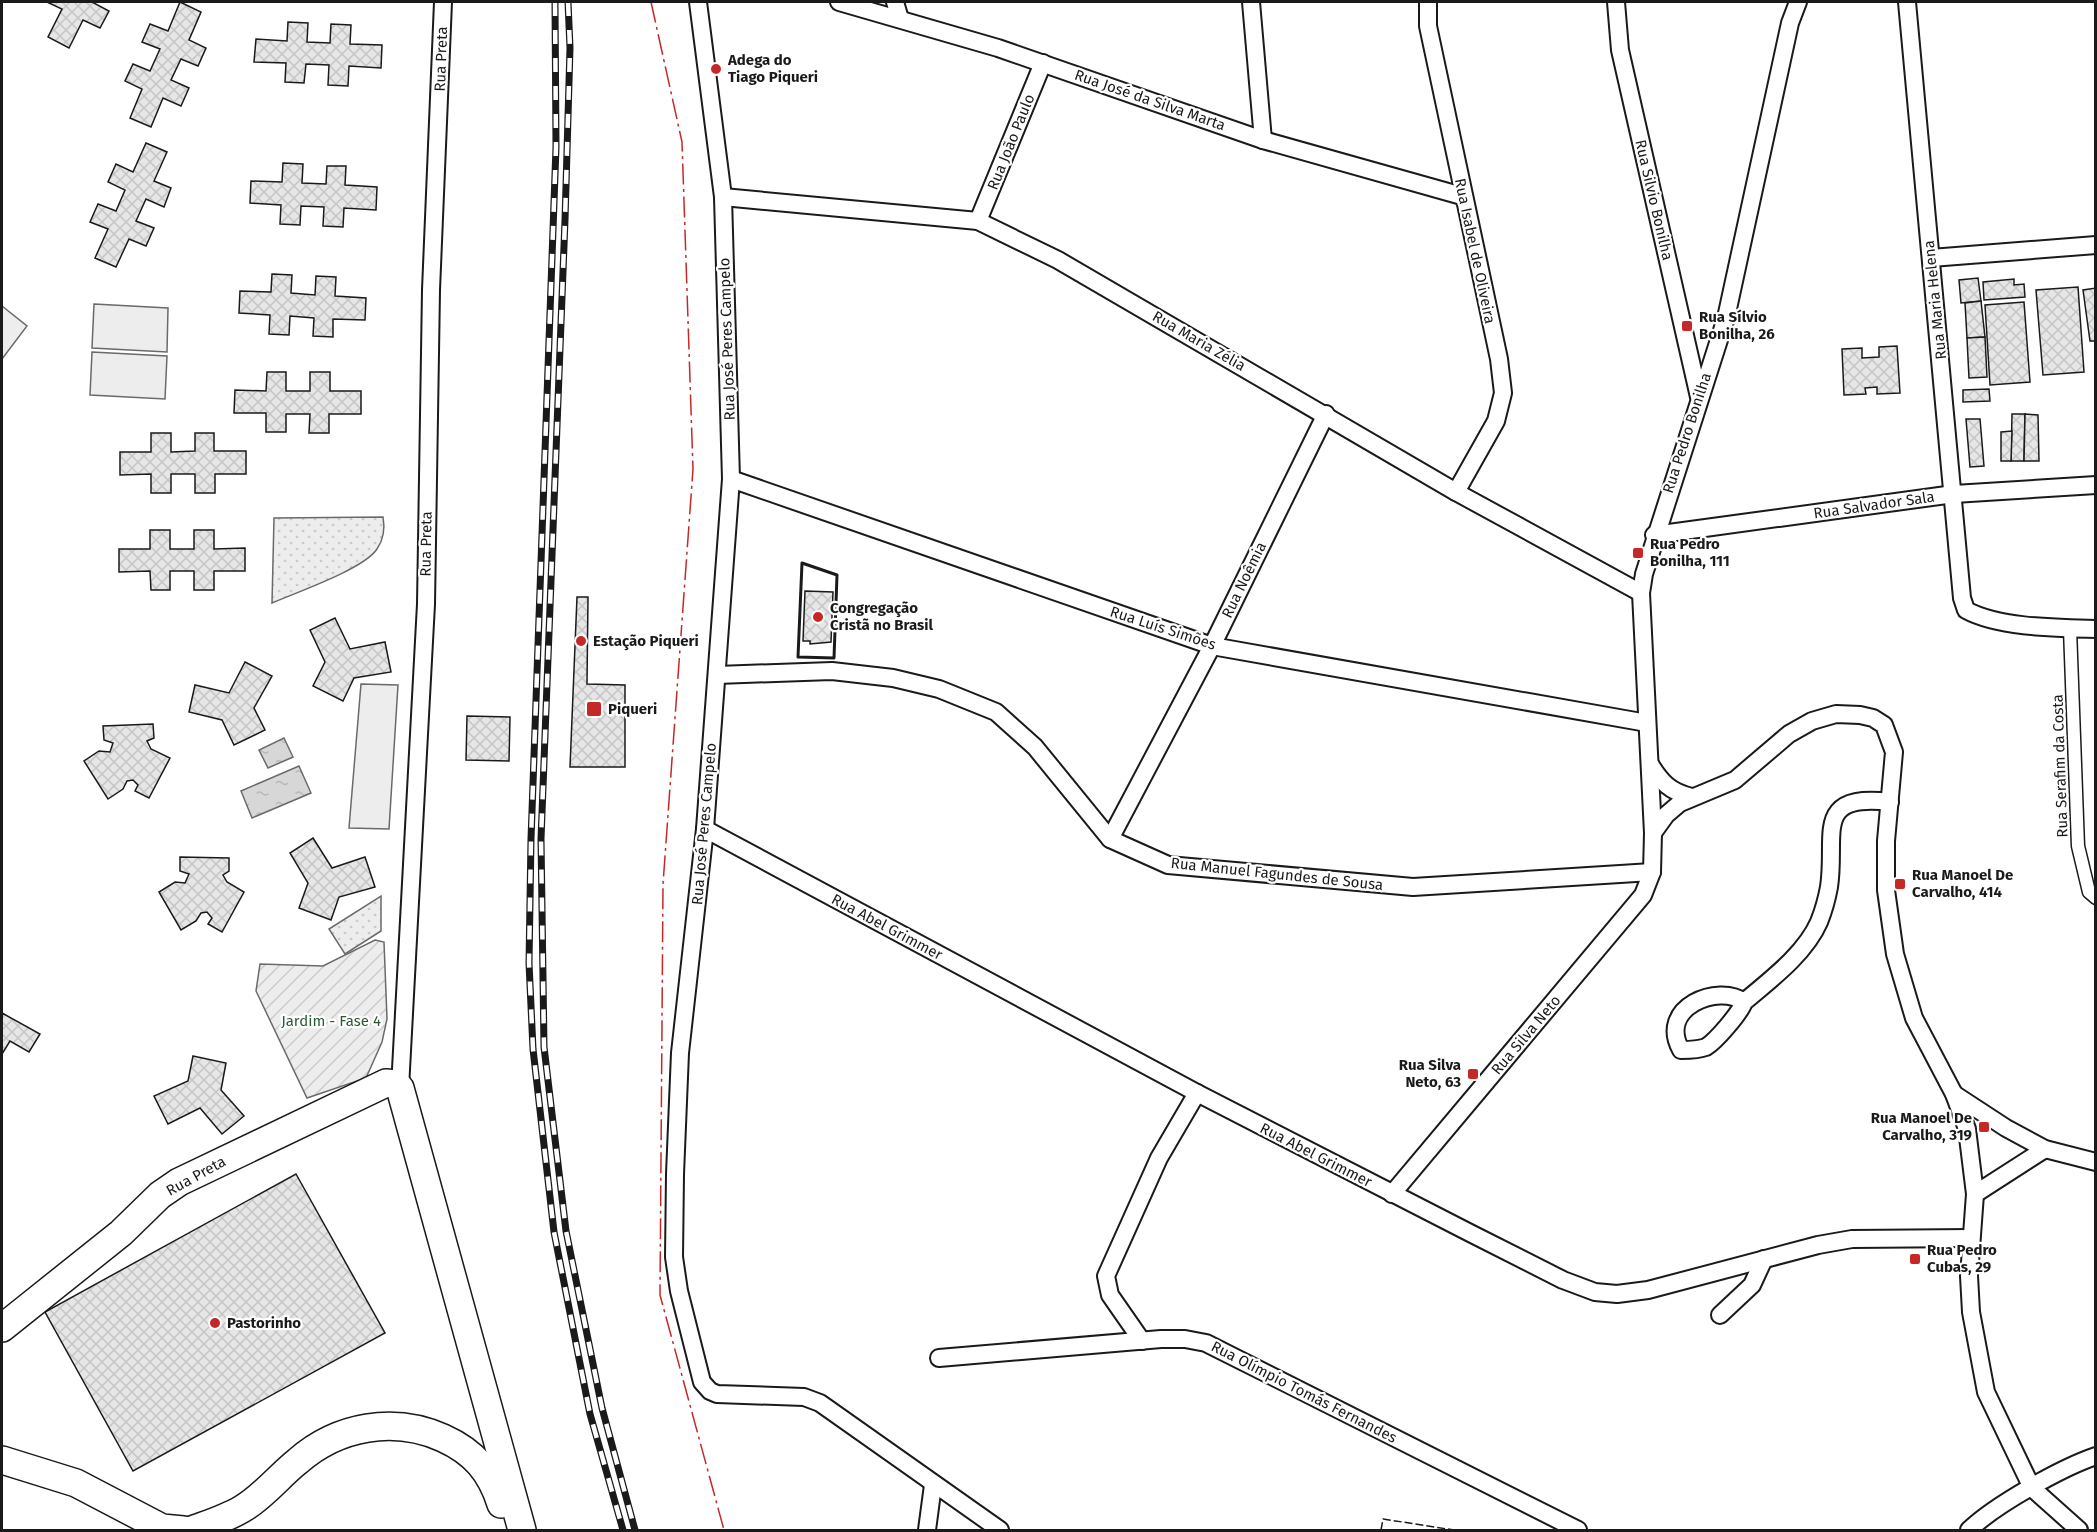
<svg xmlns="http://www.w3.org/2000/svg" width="2097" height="1532" font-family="'Fira Sans',sans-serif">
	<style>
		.built { fill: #ededed; stroke: #6a6a6a; stroke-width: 1.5 }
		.park { fill: url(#park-dots); stroke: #6a6a6a; stroke-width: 1.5 }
		.garden { fill: url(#garden-furrows); stroke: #6a6a6a; stroke-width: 1.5 }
		.water { fill: url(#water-ripples); stroke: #6a6a6a; stroke-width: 1.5 }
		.building { fill: url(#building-cross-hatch); stroke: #1a1a1a; stroke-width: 1.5 }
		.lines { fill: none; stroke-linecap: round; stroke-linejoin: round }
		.pedestrian-casing { stroke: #1a1a1a; stroke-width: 15 }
		.minor-casing { stroke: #1a1a1a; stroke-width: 20 }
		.primary-casing { stroke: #1a1a1a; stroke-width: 30 }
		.pedestrian { stroke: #fff; stroke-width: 12 }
		.minor { stroke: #fff; stroke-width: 16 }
		.primary { stroke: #fff; stroke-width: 27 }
		.rail-casing { stroke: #1a1a1a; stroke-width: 7 }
		.rail { stroke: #fff; stroke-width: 4.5; stroke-dasharray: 14; stroke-linecap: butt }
		.fence { stroke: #1a1a1a; stroke-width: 1.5; stroke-dasharray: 8 3; stroke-linecap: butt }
		.wall { stroke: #1a1a1a; stroke-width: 3 }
		.power { stroke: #c62828; stroke-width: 1.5; stroke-dasharray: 21 4.5 3 4.5; stroke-linecap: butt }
		.poi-dot { fill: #c62828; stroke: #fff; stroke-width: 2 }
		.labels { text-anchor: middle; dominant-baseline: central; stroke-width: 4.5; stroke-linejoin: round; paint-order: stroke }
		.street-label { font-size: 15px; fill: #1a1a1a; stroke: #fff }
		.poi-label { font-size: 15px; font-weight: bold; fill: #1a1a1a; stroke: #fff; text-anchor: start }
		.park-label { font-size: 15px; fill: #2b5a34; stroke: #fff }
	</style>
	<defs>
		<pattern id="park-dots" width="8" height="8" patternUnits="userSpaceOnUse" patternTransform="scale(1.5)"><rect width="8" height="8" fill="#ededed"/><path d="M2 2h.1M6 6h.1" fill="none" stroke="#cbcbcb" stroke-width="1.8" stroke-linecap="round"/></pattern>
		<pattern id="garden-furrows" width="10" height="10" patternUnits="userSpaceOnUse" patternTransform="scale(1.5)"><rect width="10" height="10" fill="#ededed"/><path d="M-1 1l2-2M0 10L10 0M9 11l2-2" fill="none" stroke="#cbcbcb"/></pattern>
		<pattern id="water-ripples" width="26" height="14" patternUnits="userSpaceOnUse" patternTransform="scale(1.5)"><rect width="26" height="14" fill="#d7d7d7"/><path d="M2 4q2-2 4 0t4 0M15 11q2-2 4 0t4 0" fill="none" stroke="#b8b8b8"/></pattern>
		<pattern id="building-cross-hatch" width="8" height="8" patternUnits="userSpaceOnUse" patternTransform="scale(1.5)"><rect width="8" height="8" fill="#e6e6e6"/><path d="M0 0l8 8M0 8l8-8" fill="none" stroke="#c5c5c5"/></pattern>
	</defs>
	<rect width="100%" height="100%" fill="#fff"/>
	<g class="built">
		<polygon points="94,304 168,308 167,352 92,348"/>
		<polygon points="2,306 27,326 2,359"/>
		<polygon points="92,352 167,356 165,399 90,395"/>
		<polygon points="361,684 398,685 389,829 349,828"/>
	</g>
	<g class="park">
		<path d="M383,517C385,528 384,539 377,549C364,569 297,592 272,603L274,518Z"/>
		<polygon points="381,896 381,931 345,954 329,929"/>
	</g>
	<polygon class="garden" points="375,940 384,942 387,1019 382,1042 366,1078 307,1098 256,991 260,964 323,966"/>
	<g class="water">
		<polygon points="284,738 293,757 268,768 259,750"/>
		<polygon points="299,766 311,793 252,818 241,791"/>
	</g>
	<g class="building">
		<polygon points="47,2 92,2 109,11 100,28 83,20 69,48 48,37 62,9"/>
		<polygon points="180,2 201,12 189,40 206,48 198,66 181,59 171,80 189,88 181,106 163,98 151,127 130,118 142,89 125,81 133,64 150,71 160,49 142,42 150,24 168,31"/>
		<polygon points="288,22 308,23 307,42 330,43 331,24 351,25 350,44 382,45 381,68 349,66 348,86 328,85 329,65 306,64 304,83 285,82 286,63 254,62 256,39 287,41"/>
		<polygon points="146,143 167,152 154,181 171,188 164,207 146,199 136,221 154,228 146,246 129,239 116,267 95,258 108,229 90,222 98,204 116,211 125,190 108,182 116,164 133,172"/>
		<polygon points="283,163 303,164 302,183 326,184 327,166 346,166 345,185 377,187 376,210 344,208 343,227 323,226 324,207 301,206 300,225 280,224 281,205 250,203 251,181 282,182"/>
		<polygon points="272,274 292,275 291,293 315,295 316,276 336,277 335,296 366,298 365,320 333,319 333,337 313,336 314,318 290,316 289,335 269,334 270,315 239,313 240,291 271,292"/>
		<polygon points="1978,278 1981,301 1961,303 1959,280"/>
		<polygon points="2014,279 2014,285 2024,284 2025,297 1984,300 1983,282"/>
		<polygon points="2078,287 2084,372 2043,375 2036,290"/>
		<polygon points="2096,288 2096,341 2090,341 2083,290"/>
		<polygon points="1981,301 1985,337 1967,338 1965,303"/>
		<polygon points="2024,302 2030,382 1990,385 1985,305"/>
		<polygon points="1985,337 1987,377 1969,378 1967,338"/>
		<polygon points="1897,346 1900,393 1877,394 1877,387 1865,388 1866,394 1844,395 1842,349 1862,348 1862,358 1879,357 1879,347"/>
		<polygon points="267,372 286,372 286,391 310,391 310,372 330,372 330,391 361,391 361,414 329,414 329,433 309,433 310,414 286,414 286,432 266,432 266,413 234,413 235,390 266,391"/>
		<polygon points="1989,389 1990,401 1963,402 1963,390"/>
		<polygon points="2012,414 2025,414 2024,461 2011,461"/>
		<polygon points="2025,414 2038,415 2039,461 2024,461"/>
		<polygon points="1966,419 1980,419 1984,466 1970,467"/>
		<polygon points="2012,431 2011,461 2001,461 2001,432"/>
		<polygon points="151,433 171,433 171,452 195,451 195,433 214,433 214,451 246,451 246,474 215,474 215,493 195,493 195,474 171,474 171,493 151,493 151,474 120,475 120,452 151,452"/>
		<polygon points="150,530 170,530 170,549 194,549 194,530 214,530 214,549 245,548 245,571 214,571 214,590 194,590 194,571 170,571 170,590 151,590 150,571 119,572 119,549 150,549"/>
		<polygon points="805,591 833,592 831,642 810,644 810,641 803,641"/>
		<polygon points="577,597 588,597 587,684 625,685 625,767 570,767"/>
		<polygon points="335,618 350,649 385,642 391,672 354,678 343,701 313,686 325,662 310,630"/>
		<polygon points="245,662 272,676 254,708 265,730 234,745 222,720 189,712 195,685 229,693"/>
		<polygon points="467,716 510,717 509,761 466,760"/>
		<polygon points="153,724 154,738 147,741 151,749 170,758 149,798 135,791 138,785 133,780 127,781 123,789 108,799 84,761 99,751 110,752 113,743 104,740 103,726"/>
		<polygon points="313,838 332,868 365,857 375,887 339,897 331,920 299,908 308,883 290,853"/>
		<polygon points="180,857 229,858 229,871 223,875 227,882 244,892 222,932 208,924 212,918 207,912 201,913 196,921 181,930 159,892 175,882 185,883 189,874 180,871"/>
		<polygon points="2,1013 40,1034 29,1052 10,1041 2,1054"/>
		<polygon points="193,1056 226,1063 221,1090 244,1116 222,1134 200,1108 168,1124 154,1096 188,1081"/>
		<polygon points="296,1174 385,1333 133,1471 45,1312"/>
	</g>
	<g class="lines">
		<defs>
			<polyline id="pedestrian" points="2070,629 2078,846 2089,892 2096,898"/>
			<g id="minor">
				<polyline points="698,2 723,197 731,479 705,829 680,1053 675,1174 674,1257 679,1291 702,1382 710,1391 717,1394 804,1397 820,1403 1000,1530"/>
				<polyline points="839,2 998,48 1263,140 1462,196"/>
				<polyline points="895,2 900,19"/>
				<polyline points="1251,2 1263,140"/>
				<polyline points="1428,2 1428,26 1499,359 1503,393 1496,421 1456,492"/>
				<polyline points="1616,2 1620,50 1699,397"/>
				<path d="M1907,2L1962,598L1966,610C1999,628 2058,628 2096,629"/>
				<polyline points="723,197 978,221 1058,260 1456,492 1641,593"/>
				<polyline points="978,221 1043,63"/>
				<polyline points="1931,258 2096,245"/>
				<polyline points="731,479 1212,646 1647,723"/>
				<polyline points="1654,535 1954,494 2096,485"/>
				<polyline points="717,675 832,671 893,678 939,689 996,712 1035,747 1110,839 1168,865 1413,887 1652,872"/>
				<path d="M1650,764C1661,782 1670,792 1692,797"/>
				<polyline points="705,829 1197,1093 1472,1234 1563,1280 1595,1292 1617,1294 1648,1290 1818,1245 1852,1239 1971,1238"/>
				<polyline points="1653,833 1666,815 1680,803 1735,780 1789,734 1812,721 1836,714 1860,715 1873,718 1884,725 1894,752 1886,841 1886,890 1895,954 1914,1018 1954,1094 1967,1129 1975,1194 1969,1276 1971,1312 1986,1392 2032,1488 2079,1530"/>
				<polyline points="1110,839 1212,646 1326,414"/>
				<path d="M1744,1002C1719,983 1657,1007 1681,1050C1689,1050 1698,1050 1706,1047C1716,1041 1740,1013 1744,1002C1770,980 1805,954 1819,922C1823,912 1827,898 1829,887C1837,835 1812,793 1890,802"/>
				<polyline points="400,1088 426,604 431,290 443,2"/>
				<polyline points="1954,1094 2006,1128 2045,1149 2096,1162"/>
				<polyline points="1392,1194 1643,895 1652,872 1653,833 1641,593 1644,574 1726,318 1790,23 1798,2"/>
				<polyline points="1975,1194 2045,1149"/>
				<polyline points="1720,1315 1752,1285 1764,1259"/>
				<polyline points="1142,1341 1110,1295 1106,1276 1159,1158 1197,1093"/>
				<polyline points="939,1358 1161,1339 1185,1339 1206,1343 1578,1530"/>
				<polyline points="927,1530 933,1485"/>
				<path d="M1969,1530C1995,1505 2061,1468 2096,1456"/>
			</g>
			<g id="primary">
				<polyline points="2,1328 121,1233 160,1195 179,1182 386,1083 396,1084 400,1088 522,1530"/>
				<polyline points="2,1460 76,1483 162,1528 183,1530"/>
				<path d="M192,1530C208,1524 227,1518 242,1509C263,1497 279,1476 298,1461C338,1426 394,1416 443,1438C474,1452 491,1472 501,1504"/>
			</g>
		</defs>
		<use href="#pedestrian" class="pedestrian-casing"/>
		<use href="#minor" class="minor-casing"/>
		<use href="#primary" class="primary-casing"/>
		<use href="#pedestrian" class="pedestrian"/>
		<use href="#minor" class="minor"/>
		<use href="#primary" class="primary"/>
		<defs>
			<g id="rail">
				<polyline points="555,2 556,147 531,839 529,963 533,1049 554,1232 590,1414 623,1530"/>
				<polyline points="568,2 570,48 565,220 541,839 544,1047 566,1231 602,1408 635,1530"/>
			</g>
		</defs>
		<use href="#rail" class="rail-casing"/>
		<use href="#rail" class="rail"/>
		<polyline class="fence" points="1381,1530 1383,1519 1454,1530"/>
		<polygon class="wall" points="802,563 837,575 834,658 798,657"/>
		<polyline class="power" points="651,2 682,142 693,469 663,884 660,1295 724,1530"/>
	</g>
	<g class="poi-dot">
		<circle cx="716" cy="69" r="6"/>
		<rect x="1681" y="320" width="12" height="12" rx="3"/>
		<rect x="1632" y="547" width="12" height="12" rx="3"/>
		<circle cx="818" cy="617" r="6"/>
		<circle cx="581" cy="641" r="6"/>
		<rect x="586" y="701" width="16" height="16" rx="3"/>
		<rect x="1894" y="878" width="12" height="12" rx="3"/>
		<rect x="1467" y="1068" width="12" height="12" rx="3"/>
		<rect x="1978" y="1121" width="12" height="12" rx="3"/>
		<rect x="1909" y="1253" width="12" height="12" rx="3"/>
		<circle cx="215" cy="1323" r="6"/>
	</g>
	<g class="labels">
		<g class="street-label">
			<text transform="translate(441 59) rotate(-88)">Rua Preta</text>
			<text transform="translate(1150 100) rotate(19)">Rua José da Silva Marta</text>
			<text transform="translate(1011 142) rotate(-68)">Rua João Paulo</text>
			<text transform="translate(1654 200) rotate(77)">Rua Silvio Bonilha</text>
			<text transform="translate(1475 251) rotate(78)">Rua Isabel de Oliveira</text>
			<text transform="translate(1935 300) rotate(-96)">Rua Maria Helena</text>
			<text transform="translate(727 339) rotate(-92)">Rua José Peres Campelo</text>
			<text transform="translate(1199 341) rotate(30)">Rua Maria Zélia</text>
			<text transform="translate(1687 433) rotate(-72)">Rua Pedro Bonilha</text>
			<text transform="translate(1874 505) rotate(-8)">Rua Salvador Sala</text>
			<text transform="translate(426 544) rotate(-89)">Rua Preta</text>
			<text transform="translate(1244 580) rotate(-64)">Rua Noêmia</text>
			<text transform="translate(1163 628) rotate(18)">Rua Luís Simões</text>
			<text transform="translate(2060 766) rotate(-92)">Rua Serafim da Costa</text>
			<text transform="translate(704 824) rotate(-85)">Rua José Peres Campelo</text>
			<text transform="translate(1277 874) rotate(6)">Rua Manuel Fagundes de Sousa</text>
			<text transform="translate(887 927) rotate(28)">Rua Abel Grimmer</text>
			<text transform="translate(1526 1035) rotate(-50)">Rua Silva Neto</text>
			<text transform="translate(1316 1155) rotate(27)">Rua Abel Grimmer</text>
			<text transform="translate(196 1176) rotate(-29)">Rua Preta</text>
			<text transform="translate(1304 1392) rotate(27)">Rua Olímpio Tomás Fernandes</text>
		</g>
		<g class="poi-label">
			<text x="728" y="60">Adega do<tspan x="728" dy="17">Tiago Piqueri</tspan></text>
			<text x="1699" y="317">Rua Sílvio<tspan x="1699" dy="17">Bonilha, 26</tspan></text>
			<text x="1650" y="544">Rua Pedro<tspan x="1650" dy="17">Bonilha, 111</tspan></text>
			<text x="830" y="608">Congregação<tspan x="830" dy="17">Cristã no Brasil</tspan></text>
			<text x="593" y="641">Estação Piqueri</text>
			<text x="608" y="709">Piqueri</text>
			<text x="1912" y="875">Rua Manoel De<tspan x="1912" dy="17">Carvalho, 414</tspan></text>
			<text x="1461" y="1065" text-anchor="end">Rua Silva<tspan x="1461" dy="17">Neto, 63</tspan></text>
			<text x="1972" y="1118" text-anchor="end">Rua Manoel De<tspan x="1972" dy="17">Carvalho, 319</tspan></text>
			<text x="1927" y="1250">Rua Pedro<tspan x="1927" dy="17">Cubas, 29</tspan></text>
			<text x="227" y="1323">Pastorinho</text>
		</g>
		<g class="park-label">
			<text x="331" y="1021">Jardim - Fase 4</text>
		</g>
	</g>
	<rect width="2097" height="1532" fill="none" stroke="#1a1a1a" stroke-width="6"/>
</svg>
